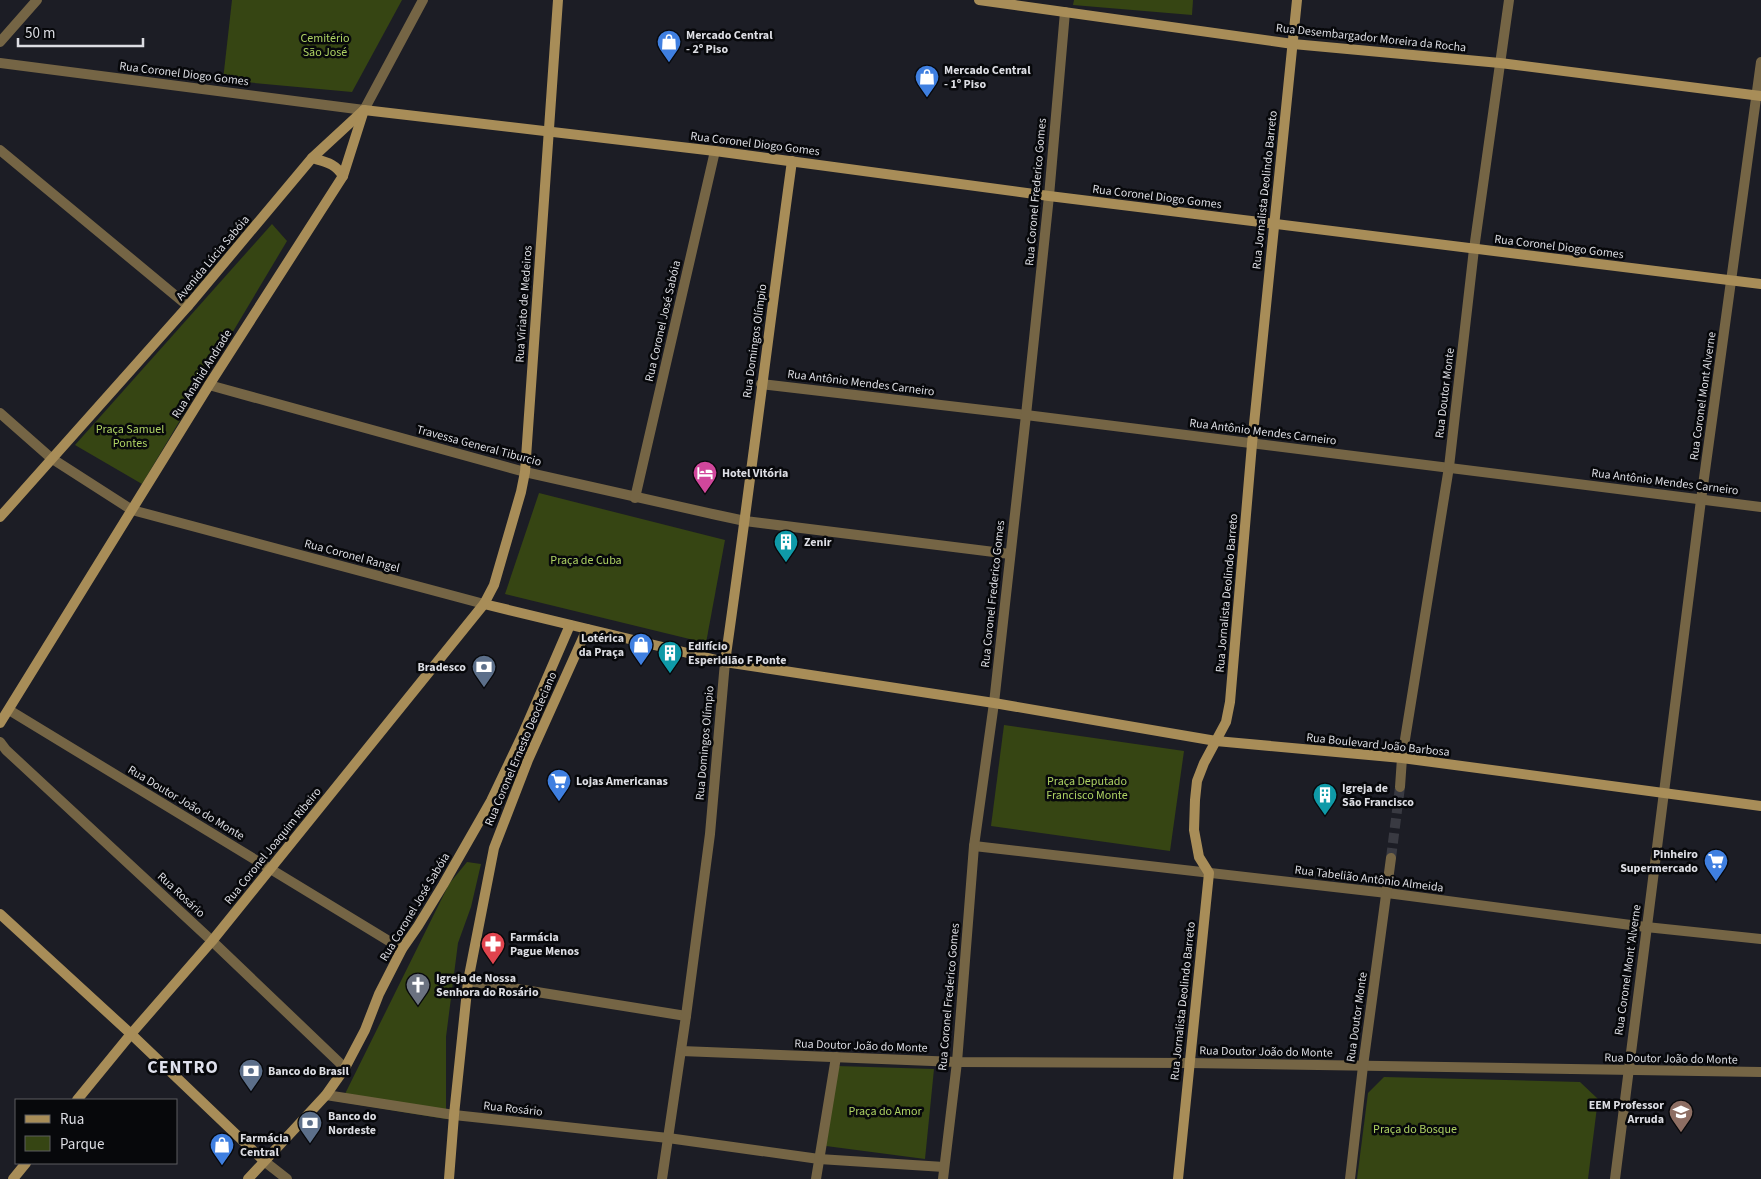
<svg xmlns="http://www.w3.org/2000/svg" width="1761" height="1179" font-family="'Source Sans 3',sans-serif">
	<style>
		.green { fill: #364513 }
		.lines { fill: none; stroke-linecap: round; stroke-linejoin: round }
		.street-tunnel { stroke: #393a42; stroke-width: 10; stroke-dasharray: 10 5; stroke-linecap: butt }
		.street { stroke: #756545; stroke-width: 10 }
		.secondary { stroke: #a88d58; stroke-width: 10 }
		.labels { text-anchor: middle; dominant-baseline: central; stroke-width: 5; stroke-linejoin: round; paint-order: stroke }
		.poi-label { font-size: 12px; font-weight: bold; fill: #dcdde3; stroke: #07080b; text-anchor: start }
		.park-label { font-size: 12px; fill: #aed263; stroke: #07080b }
		.street-label { font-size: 12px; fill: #dcdde3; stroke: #07080b }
		.district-label { font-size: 18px; font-weight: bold; letter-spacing: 1px; fill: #dfe1ed; stroke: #07080b }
	</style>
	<rect width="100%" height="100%" fill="#1c1d25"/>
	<g class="green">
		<polygon points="232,0 402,0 352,92 223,80"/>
		<polygon points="1074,0 1193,0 1192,15 1073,5"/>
		<polygon points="272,224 287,241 142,484 75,445"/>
		<polygon points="539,493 725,540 706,643 505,594"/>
		<polygon points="1004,725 1184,751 1170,851 991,826"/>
		<polygon points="467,862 481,864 471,907 458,943 446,1037 446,1119 341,1102 449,884"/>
		<polygon points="837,1066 934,1069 925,1159 826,1146"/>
		<polygon points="1384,1077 1580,1082 1598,1099 1588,1179 1357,1179 1368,1093"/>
	</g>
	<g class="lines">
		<polyline class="street-tunnel" points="1391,858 1400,787"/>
		<g class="street">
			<polyline points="0,42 37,0"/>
			<polyline points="0,63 364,110 423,0"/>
			<polyline points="0,150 188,306"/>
			<polyline points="761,384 1026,415 1761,507"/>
			<polyline points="209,385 525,472 717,515 745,521 1010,554"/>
			<polyline points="0,413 51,458 132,510 484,604"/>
			<polyline points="635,498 715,151"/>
			<polyline points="9,710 402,949"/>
			<polyline points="0,742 6,750 212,941 345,1068"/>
			<polyline points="1400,787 1402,758 1449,467 1474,249 1509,0"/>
			<polyline points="974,846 1387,893 1646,927 1761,939"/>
			<polyline points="468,981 686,1016"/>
			<polyline points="681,1051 957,1062 1189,1063 1761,1072"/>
			<polyline points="326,1095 454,1115 668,1138 819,1159 944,1167"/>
			<polyline points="264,1161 287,1179"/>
			<polyline points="662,1179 686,1016 710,834 725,662"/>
			<polyline points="816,1179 836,1057"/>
			<polyline points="943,1179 957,1062 974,846 994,703 1026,415 1049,196 1065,12"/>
			<polyline points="1350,1179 1363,1066 1391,858"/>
			<polyline points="1615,1179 1701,500 1761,62"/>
		</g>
		<g class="secondary">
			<polyline points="979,0 1293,44 1500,63 1761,96"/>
			<polyline points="364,110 715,151 1049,196 1761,284"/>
			<path d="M312,158C326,162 335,163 343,176"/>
			<polyline points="0,517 188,306 312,158 364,110"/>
			<polyline points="484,604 725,662 994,703 1216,741 1402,758 1761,806"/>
			<path d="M725,662C749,495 769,328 792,161"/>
			<polyline points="0,723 209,385 343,176 364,110"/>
			<polyline points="0,914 131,1034 264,1161"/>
			<polyline points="77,1100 131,1034 212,941 484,604 494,585 521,492 525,472 558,0"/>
			<polyline points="13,1179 26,1163"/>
			<polyline points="248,1179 326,1095 345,1068 365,1030 379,994 402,949 418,926 443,885 491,801 522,736 570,625"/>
			<polyline points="449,1179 454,1115 468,981 494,848 528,760 587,629"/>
			<polyline points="1178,1179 1209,873 1199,857 1194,830 1195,800 1197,781 1204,763 1226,722 1230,702 1252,444 1297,0"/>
		</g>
	</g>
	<defs>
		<symbol id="shop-pin" viewBox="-11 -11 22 30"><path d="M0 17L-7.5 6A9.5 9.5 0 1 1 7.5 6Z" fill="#3f7fe0" stroke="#07080b"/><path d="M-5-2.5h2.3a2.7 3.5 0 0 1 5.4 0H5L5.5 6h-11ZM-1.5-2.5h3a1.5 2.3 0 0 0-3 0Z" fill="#fff"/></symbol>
		<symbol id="hotel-pin" viewBox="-11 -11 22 30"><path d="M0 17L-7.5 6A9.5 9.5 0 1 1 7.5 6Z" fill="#d1479c" stroke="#07080b"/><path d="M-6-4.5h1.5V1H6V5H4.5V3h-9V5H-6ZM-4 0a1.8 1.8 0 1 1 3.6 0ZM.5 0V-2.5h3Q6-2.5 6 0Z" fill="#fff"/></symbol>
		<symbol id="building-pin" viewBox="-11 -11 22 30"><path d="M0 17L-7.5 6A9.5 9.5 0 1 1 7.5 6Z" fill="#0f9aa8" stroke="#07080b"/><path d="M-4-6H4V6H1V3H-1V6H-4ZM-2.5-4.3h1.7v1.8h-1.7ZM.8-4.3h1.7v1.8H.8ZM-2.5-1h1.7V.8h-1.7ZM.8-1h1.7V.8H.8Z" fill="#fff"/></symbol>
		<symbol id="bank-pin" viewBox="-11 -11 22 30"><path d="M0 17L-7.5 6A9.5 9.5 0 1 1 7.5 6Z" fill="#5c6f8a" stroke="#07080b"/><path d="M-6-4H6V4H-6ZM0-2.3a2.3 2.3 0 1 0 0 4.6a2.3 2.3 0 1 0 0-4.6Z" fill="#fff"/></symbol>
		<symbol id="supermarket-pin" viewBox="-11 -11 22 30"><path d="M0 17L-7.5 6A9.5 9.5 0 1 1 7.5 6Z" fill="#3f7fe0" stroke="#07080b"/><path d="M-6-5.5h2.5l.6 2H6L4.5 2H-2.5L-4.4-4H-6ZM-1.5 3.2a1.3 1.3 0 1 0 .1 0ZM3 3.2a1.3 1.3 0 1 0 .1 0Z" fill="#fff"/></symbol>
		<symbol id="pharmacy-pin" viewBox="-11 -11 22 30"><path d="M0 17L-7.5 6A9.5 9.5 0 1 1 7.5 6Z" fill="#e0444e" stroke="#07080b"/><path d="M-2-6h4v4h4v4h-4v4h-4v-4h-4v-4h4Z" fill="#fff"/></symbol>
		<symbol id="church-pin" viewBox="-11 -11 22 30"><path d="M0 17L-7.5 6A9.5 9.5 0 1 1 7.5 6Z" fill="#6b7280" stroke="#07080b"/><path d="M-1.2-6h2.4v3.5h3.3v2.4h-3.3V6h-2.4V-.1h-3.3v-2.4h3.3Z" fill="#fff"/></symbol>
		<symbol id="school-pin" viewBox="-11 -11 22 30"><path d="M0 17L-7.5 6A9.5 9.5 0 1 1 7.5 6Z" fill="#8d6e63" stroke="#07080b"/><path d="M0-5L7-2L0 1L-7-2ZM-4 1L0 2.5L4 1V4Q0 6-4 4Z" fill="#fff"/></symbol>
	</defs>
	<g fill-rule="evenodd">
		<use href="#shop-pin" x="655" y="28" width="28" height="38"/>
		<use href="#shop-pin" x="913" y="63" width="28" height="38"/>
		<use href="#hotel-pin" x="691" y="459" width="28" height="38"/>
		<use href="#building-pin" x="772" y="528" width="28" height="38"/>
		<use href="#shop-pin" x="627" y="631" width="28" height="38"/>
		<use href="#building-pin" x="656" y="639" width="28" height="38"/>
		<use href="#bank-pin" x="470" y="653" width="28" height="38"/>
		<use href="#supermarket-pin" x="545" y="767" width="28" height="38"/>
		<use href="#building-pin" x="1311" y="781" width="28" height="38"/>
		<use href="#supermarket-pin" x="1702" y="847" width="28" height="38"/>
		<use href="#pharmacy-pin" x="479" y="930" width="28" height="38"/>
		<use href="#church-pin" x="404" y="971" width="28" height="38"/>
		<use href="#bank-pin" x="237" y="1057" width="28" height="38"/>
		<use href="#school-pin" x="1667" y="1098" width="28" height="38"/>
		<use href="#bank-pin" x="296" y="1109" width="28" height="38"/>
		<use href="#shop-pin" x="208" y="1131" width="28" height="38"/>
	</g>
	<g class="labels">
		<g class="poi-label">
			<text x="686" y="35">Mercado Central<tspan x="686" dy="14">- 2º Piso</tspan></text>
			<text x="944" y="70">Mercado Central<tspan x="944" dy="14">- 1º Piso</tspan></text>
			<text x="722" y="473">Hotel Vitória</text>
			<text x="804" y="542">Zenir</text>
			<text x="624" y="638" text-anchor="end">Lotérica<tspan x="624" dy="14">da Praça</tspan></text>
			<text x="688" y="646">Edifício<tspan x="688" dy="14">Esperidião F Ponte</tspan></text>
			<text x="466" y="667" text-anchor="end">Bradesco</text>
			<text x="576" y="781">Lojas Americanas</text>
			<text x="1342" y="788">Igreja de<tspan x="1342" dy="14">São Francisco</tspan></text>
			<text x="1698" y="854" text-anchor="end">Pinheiro<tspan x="1698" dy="14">Supermercado</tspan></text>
			<text x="510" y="937">Farmácia<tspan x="510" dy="14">Pague Menos</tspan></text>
			<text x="436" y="978">Igreja de Nossa<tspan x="436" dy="14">Senhora do Rosário</tspan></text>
			<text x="268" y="1071">Banco do Brasil</text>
			<text x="1664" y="1105" text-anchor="end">EEM Professor<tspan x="1664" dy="14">Arruda</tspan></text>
			<text x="328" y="1116">Banco do<tspan x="328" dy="14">Nordeste</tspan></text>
			<text x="240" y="1138">Farmácia<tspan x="240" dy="14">Central</tspan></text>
		</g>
		<g class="park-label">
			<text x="325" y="38">Cemitério<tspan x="325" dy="14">São José</tspan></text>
			<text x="130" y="429">Praça Samuel<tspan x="130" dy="14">Pontes</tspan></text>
			<text x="586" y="560">Praça de Cuba</text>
			<text x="1087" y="781">Praça Deputado<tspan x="1087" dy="14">Francisco Monte</tspan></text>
			<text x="885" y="1111">Praça do Amor</text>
			<text x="1415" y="1129">Praça do Bosque</text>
		</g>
		<g class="street-label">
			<text transform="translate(1371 38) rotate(6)">Rua Desembargador Moreira da Rocha</text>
			<text transform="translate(184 74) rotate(7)">Rua Coronel Diogo Gomes</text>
			<text transform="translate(755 144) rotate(7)">Rua Coronel Diogo Gomes</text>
			<text transform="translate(1265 190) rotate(-84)">Rua Jornalista Deolindo Barreto</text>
			<text transform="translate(1036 192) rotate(-85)">Rua Coronel Frederico Gomes</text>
			<text transform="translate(1157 197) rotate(7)">Rua Coronel Diogo Gomes</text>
			<text transform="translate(1559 247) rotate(7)">Rua Coronel Diogo Gomes</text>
			<text transform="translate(213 258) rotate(-50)">Avenida Lúcia Sabóia</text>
			<text transform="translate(524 304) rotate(-86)">Rua Viriato de Medeiros</text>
			<text transform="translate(663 321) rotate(-77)">Rua Coronel José Sabóia</text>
			<text transform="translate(755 341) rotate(-82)">Rua Domingos Olímpio</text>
			<text transform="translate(202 374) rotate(-58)">Rua Anahid Andrade</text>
			<text transform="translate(861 383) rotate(7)">Rua Antônio Mendes Carneiro</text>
			<text transform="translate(1445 393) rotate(-83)">Rua Doutor Monte</text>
			<text transform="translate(1703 396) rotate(-82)">Rua Coronel Mont Alverne</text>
			<text transform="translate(1263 432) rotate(7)">Rua Antônio Mendes Carneiro</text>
			<text transform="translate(479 446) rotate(15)">Travessa General Tiburcio</text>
			<text transform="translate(1665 482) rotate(7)">Rua Antônio Mendes Carneiro</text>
			<text transform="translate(352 556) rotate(15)">Rua Coronel Rangel</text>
			<text transform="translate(1227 593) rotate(-85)">Rua Jornalista Deolindo Barreto</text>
			<text transform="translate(993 594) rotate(-84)">Rua Coronel Frederico Gomes</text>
			<text transform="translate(705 743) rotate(-85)">Rua Domingos Olímpio</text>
			<text transform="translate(1378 745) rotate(6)">Rua Boulevard João Barbosa</text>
			<text transform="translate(521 749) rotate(-67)">Rua Coronel Ernesto Deocleciano</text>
			<text transform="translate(186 803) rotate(31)">Rua Doutor João do Monte</text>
			<text transform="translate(273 846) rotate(-51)">Rua Coronel Joaquim Ribeiro</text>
			<text transform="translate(1369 879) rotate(7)">Rua Tabelião Antônio Almeida</text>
			<text transform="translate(181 895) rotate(43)">Rua Rosário</text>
			<text transform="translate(415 907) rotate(-59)">Rua Coronel José Sabóia</text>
			<text transform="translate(1628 970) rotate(-82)">Rua Coronel Mont 'Alverne</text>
			<text transform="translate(949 997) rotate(-85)">Rua Coronel Frederico Gomes</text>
			<text transform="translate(1183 1001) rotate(-84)">Rua Jornalista Deolindo Barreto</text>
			<text transform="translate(1357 1017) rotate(-82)">Rua Doutor Monte</text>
			<text transform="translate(861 1046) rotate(2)">Rua Doutor João do Monte</text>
			<text transform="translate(1266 1052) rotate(1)">Rua Doutor João do Monte</text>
			<text transform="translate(1671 1059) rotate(1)">Rua Doutor João do Monte</text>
			<text transform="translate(513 1109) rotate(6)">Rua Rosário</text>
		</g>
		<g class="district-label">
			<text x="183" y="1067">CENTRO</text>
		</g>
	</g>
	<rect x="15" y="1099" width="162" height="65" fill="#07080b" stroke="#5c5d61"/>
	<rect x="25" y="1115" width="25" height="8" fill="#a88d58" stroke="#5c5d61"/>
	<text x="60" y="1124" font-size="15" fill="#dcdde3">Rua</text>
	<rect x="25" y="1136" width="25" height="15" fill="#364513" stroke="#5c5d61"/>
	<text x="60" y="1149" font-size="15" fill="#dcdde3">Parque</text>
	<path d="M18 38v8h125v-8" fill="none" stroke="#dcdde3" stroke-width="2.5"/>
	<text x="25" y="38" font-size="15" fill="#dcdde3" stroke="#07080b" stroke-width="4" paint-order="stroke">50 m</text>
</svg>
